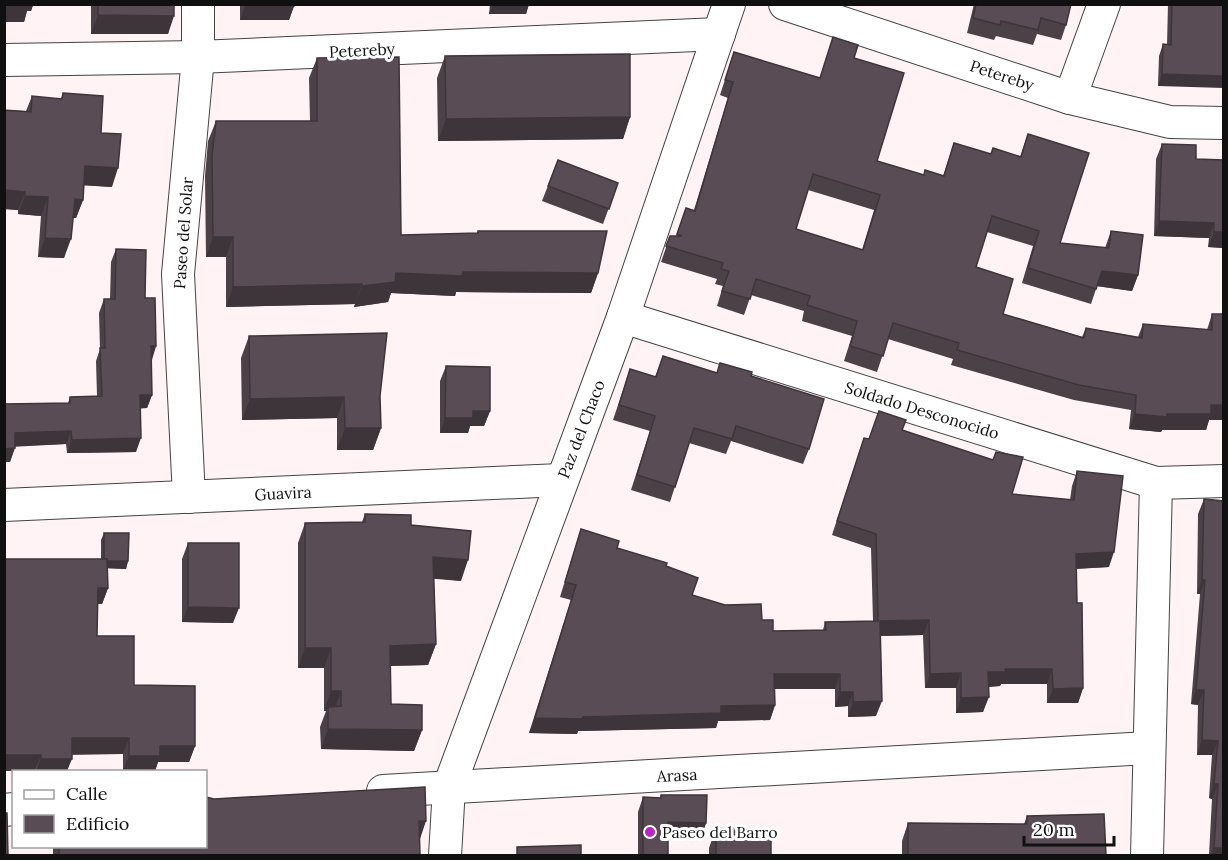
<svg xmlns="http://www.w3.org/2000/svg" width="1228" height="860" font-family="Lora,serif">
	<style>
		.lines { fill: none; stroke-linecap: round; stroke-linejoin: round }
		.minor-casing { stroke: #434343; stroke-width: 34 }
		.minor { stroke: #fff; stroke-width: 32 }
		.wall { fill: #4d4148; fill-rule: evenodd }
		.shaded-wall { fill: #3e353b }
		.building { fill: #594c54; stroke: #3e353b; stroke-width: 1.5; fill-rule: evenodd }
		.poi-dot { fill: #ba24c3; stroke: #fff; stroke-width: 2 }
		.labels { text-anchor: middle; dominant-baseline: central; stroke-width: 6; stroke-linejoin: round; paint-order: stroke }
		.street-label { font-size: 16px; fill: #101010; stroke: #fff }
		.poi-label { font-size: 16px; fill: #101010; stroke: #fff; text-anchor: start }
	</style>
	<rect width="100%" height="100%" fill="#fff3f5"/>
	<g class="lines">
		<defs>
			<g id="minor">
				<polyline points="785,4 1070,98 1170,122 1224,123"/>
				<polyline points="4,60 198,57 719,34"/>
				<polyline points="1070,98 1104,4"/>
				<polyline points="623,317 1156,483 1224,481"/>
				<polyline points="189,497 178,274 198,57 198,4"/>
				<polyline points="4,505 561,480"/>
				<polyline points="383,791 1148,748"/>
				<polyline points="4,810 14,809"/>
				<polyline points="445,856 449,787 623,317 729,4"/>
				<polyline points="1147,856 1156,483"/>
			</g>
		</defs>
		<use href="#minor" class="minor-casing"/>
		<use href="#minor" class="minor"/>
	</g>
	<g class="wall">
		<polygon points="4,4 174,4 168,34 91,34 91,5 33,5 31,11 27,11 24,22"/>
		<polygon points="240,4 294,4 294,6 289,20 240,20"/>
		<polygon points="490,4 529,4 526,14 489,14"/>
		<polygon points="974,4 1071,4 1066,25 1061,40 1037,34 1033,45 996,36 994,40 967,33"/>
		<polygon points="1168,4 1224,4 1158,86 1159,56 1163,44 1167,45"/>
		<path d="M833,37L854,58L877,161L924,175L943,176L954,143L991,154L1020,157L1028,134L1060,243L1105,248L1111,231L1138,275L1132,291L1097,286L1091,304L1022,283L1033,246L987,232L976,267L1003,314L1082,337L1086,328L1138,337L1143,324L1207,330L1212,314H1224V420H1209L1206,430H1162L1161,432L1129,429L1131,410L1074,400L951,365L953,359L888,339L877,372L844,361L852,336L802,321L804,311L751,295L744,315L717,306L723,286L715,284L717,279L661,262L670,236H676L686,208L694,210L728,98L720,95L734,52L820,78ZM808,190L874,210L862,250L796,229Z"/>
		<polygon points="445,56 630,117 623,139 438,141 437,78"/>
		<polygon points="317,58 401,235 477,233 478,231 598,273 591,293 456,292 455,296 391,293 388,302 354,307 355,304 226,307 226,257 206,257 205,176 208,141 216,121 310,121 309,78"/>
		<polygon points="63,93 101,133 112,187 84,185 83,200 76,218 73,218 64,258 38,257 41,216 18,214 18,210 4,209 4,110 26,111 32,96 61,99"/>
		<polygon points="1162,144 1196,159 1224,248 1208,247 1209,238 1154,236 1156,159"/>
		<polygon points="558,160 618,183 603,224 542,201"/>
		<polygon points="116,249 145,298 156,346 151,360 152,395 147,408 140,408 136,452 67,453 66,444 15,446 10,462 4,404 68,403 70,397 97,396 96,361 100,349 99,313 104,299 110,299 111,262"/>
		<polygon points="249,336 380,396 381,428 373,450 337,450 337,418 242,420 241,358"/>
		<polygon points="663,356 716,373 751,376 809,449 803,464 731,441 726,454 689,443 670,502 631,490 650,431 613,420 630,369 655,377"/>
		<polygon points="446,366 490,411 484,426 470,426 468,433 440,433 440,381"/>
		<polygon points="879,411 902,430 1012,494 1070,500 1072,486 1077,471 1109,567 1076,569 1077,603 1083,688 1078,703 1047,703 1047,684 1001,684 1000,686 989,687 983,712 956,713 956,688 925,688 923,635 880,636 876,716 848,717 848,706 835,707 835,689 774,689 775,705 770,720 718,721 716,728 578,731 577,734 529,733 571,600 560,597 581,529 617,548 666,566 692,595 762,620 773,631 823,630 825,622 873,621 871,548 832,535 864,438 869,439"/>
		<polygon points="1204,499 1224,501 1224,855 1209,855 1212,799 1209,798 1212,755 1197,755 1198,705 1191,704 1200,594 1197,594 1198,514"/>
		<polygon points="365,514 411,525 461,581 434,578 436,644 428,665 390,666 391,704 422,730 414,751 321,749 320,727 326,711 324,711 324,668 298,668 298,543 305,523 362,522"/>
		<polygon points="104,533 128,561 126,569 107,568 108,588 102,604 97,604 97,636 134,685 195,746 189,762 158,762 155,771 123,771 123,754 72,754 67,771 35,771 101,559 101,540"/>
		<polygon points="188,543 233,623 182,622 182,559"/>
		<polygon points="661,795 706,823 701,837 668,836 668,855 638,855 638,812 643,797 660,798"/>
		<polygon points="214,799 420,839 420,855 53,855 53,846 206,846"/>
		<polygon points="1027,816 1106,855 902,855 902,841 908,823 1024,824"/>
		<polygon points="716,828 771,855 709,855 709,848"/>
	</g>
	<g class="shaded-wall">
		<polygon points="4,4 91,4 33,5 31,11 27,11 24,22 4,22"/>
		<polygon points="493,4 529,4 526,14 489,14"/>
		<polygon points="245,6 294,6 289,20 240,20"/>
		<polygon points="98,15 174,16 168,34 91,34"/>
		<polygon points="1162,74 1224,76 1224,88 1158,86"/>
		<polygon points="630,117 623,139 438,141 446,119"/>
		<polygon points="85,166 118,168 112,187 78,185"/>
		<polygon points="4,190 25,192 18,210 4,209"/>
		<polygon points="25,196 48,197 41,216 18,214"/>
		<polygon points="75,199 83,200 76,218 68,218"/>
		<polygon points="1159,221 1214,223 1209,238 1154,236"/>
		<polygon points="1214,232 1224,232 1224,248 1208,247"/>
		<polygon points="213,237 233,237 226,257 206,257"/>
		<polygon points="45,238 71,239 64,258 38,257"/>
		<polygon points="1102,271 1138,275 1132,291 1096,286"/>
		<polygon points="463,272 598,273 591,293 456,292 455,296 391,293 388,302 354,307 362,286 396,273"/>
		<polygon points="362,284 355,304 226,307 233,287"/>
		<polygon points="151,346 156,346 152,360 146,360"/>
		<polygon points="140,395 152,395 147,408 135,409"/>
		<polygon points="344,397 337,418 242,420 250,399"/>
		<polygon points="1211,405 1224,405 1224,420 1209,420 1206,430 1162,430 1161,432 1129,429 1135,414 1167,414"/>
		<polygon points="473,411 490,411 484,426 470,426 468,433 440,433 445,418"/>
		<polygon points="345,428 381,428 373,450 337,450"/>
		<polygon points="71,431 66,444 10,447 15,433"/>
		<polygon points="141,438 136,452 67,453 72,440"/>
		<polygon points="15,448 10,462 4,462 4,449"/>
		<polygon points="1114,552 1109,567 1070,569 1076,554"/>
		<polygon points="433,557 468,560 461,581 425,578"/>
		<polygon points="104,561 128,561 126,569 101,568"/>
		<polygon points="1202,580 1205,580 1200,594 1197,594"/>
		<polygon points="98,588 108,588 102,604 92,604"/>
		<polygon points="188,607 239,608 233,623 182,622"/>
		<polygon points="929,620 923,635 875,636 880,621"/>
		<polygon points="436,644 428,665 383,666 390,646"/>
		<polygon points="305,648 331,648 324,668 298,668"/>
		<polygon points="1005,669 1052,669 1047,684 1001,684 1000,686 983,687 988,672"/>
		<polygon points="961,673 956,688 925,688 930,674"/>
		<polygon points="774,674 840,674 835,689 769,689"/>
		<polygon points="1083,688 1078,703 1047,703 1053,689"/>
		<polygon points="1196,690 1204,690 1198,705 1191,704"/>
		<polygon points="331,691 341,691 334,711 328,707 326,711 324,711"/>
		<polygon points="840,692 853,692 848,706 835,707"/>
		<polygon points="989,697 983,712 956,713 961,698"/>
		<polygon points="882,701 876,716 848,717 853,702"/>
		<polygon points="775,705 770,720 718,721 716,728 578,731 577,734 529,733 535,718 583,717 721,706"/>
		<polygon points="328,729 422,730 414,751 321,749"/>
		<polygon points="72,738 129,738 123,754 66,755"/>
		<polygon points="1202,740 1218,741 1212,755 1197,755"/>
		<polygon points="160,746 195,746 189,762 158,762 155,771 123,771 129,756"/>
		<polygon points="4,755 41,755 35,771 4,771"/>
		<polygon points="41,759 72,759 67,771 36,771"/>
		<polygon points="1214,784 1218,784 1212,799 1209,798"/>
		<polygon points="419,821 426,821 420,839"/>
		<polygon points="668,822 706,823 701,837 663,836"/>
		<polygon points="1214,848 1224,848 1222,855 1211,855"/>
	</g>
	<g class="building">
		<polygon points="98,4 174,4 174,16 98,15"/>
		<rect x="245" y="4" width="49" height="2"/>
		<polygon points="976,4 1071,4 1066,25 1041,18 1038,30 1001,21 1000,25 973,18"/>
		<polygon points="1172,4 1224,4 1224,76 1162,74 1163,44 1171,45"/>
		<path d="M833,37L858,45L854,58L904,73L877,161L924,175L925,170L944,176L954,143L991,154L993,148L1021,157L1028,134L1089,153L1060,243L1109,248L1111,231L1143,235L1138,275L1102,271L1096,289L1028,268L1039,231L992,216L976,267L1013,279L1003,314L1084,338L1086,328L1142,338L1143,324L1212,330V314H1224V405H1211V414H1167V417L1135,414L1136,395L1079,385L957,350L959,343L893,323L883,356L850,346L857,321L807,305L810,296L756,279L750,299L722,291L729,271L721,269L723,263L666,246L670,236H682L677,234L686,208L695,211L733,82L725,80L734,52L820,78ZM813,174L880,195L863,250L796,229Z"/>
		<polygon points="630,54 630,117 446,119 445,56"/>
		<polygon points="399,57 401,235 478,233 478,231 607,231 598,273 463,272 462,276 396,273 395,282 362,286 362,284 233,287 233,237 213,237 212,156 216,121 317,121 317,58"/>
		<polygon points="63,93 103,96 101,133 121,134 118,168 85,166 83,200 75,199 71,239 45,238 48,197 25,196 25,192 4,190 4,110 31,112 32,96 62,99"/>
		<polygon points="1162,144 1196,145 1196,159 1224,160 1224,232 1214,232 1214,223 1159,221"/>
		<polygon points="558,160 618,183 609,209 548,186"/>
		<polygon points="116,249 146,250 145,298 155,298 156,346 151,346 152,395 140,395 141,438 72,440 71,431 15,433 15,448 4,449 4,404 70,403 70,397 102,396 100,348 105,348 104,299 115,299"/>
		<polygon points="387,333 380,396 381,428 345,428 344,397 250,399 249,336"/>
		<polygon points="663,356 717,373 720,363 752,372 751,376 824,399 809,449 736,426 732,439 694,428 675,487 637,475 655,416 619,405 630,369 656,377"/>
		<polygon points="446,366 490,367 490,411 473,411 473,418 445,418"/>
		<polygon points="879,411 906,420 902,430 993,460 996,452 1023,457 1012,494 1074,500 1077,471 1123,476 1114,552 1076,554 1077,603 1082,603 1083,688 1053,689 1052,669 1005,669 1006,672 988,672 989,697 961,698 961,673 930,674 929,620 880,621 882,701 853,702 853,692 840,692 840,674 774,674 775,705 721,706 721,713 583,717 582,719 535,718 576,585 565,582 581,529 619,541 617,548 667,563 666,566 698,578 692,595 725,605 761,604 762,620 773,620 773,631 826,630 825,622 878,621 876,534 837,521 864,438 869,439"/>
		<polygon points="1204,499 1224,501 1224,848 1214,848 1218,784 1214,784 1218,741 1202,740 1204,690 1196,690 1205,580 1202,580"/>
		<polygon points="365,514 411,515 411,525 471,531 468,560 433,557 436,644 390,646 391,704 422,705 422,730 328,729 328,707 341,706 341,691 331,691 331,648 305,648 305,523 365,522"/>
		<polygon points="104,533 129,533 128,561 107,561 107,559 104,559"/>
		<polygon points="188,543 239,543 239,608 188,607"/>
		<polygon points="4,559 107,559 108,588 98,588 97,636 134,636 134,685 195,686 195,746 160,746 160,756 129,756 129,738 72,738 72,759 41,759 41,755 4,755"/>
		<polygon points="425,787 426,821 419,821 420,855 59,855 59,846 206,846 206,797 214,799"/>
		<polygon points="661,795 707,795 706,823 668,822 668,855 643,855 643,797 661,798"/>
		<polygon points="4,813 7,813 8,855 4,855"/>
		<polygon points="1104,814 1106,855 908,855 908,823 1027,824 1027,816"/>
		<polygon points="716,828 771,829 771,855 716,855"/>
		<polygon points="581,845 581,855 513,855 517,855 517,847"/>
	</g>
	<circle class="poi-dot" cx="650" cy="832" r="6"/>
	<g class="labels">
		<g class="street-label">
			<text transform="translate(362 50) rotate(-3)">Petereby</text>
			<text transform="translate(1002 75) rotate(18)">Petereby</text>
			<text transform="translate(183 233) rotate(-86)">Paseo del Solar</text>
			<text transform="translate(922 410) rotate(17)">Soldado Desconocido</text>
			<text transform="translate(581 429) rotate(-69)">Paz del Chaco</text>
			<text transform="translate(283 493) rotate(-3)">Guavira</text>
			<text transform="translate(677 775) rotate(-3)">Arasa</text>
		</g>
		<g class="poi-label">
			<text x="662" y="832">Paseo del Barro</text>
		</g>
	</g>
	<rect width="1228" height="860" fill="none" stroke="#101010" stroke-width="12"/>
	<rect x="12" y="770" width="195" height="78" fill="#ffffff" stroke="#9f9f9f" stroke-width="1.5"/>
	<rect x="24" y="790" width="30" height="9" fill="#ffffff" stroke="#9f9f9f" stroke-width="1.5"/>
	<text x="66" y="800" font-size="18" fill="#101010">Calle</text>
	<rect x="24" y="815" width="30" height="18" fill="#594c54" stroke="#9f9f9f" stroke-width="1.5"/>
	<text x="66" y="830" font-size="18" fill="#101010">Edificio</text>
	<path d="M1024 836v9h90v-9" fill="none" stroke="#101010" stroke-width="3"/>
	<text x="1033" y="836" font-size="18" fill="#101010" stroke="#ffffff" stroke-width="4.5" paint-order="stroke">20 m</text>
</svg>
